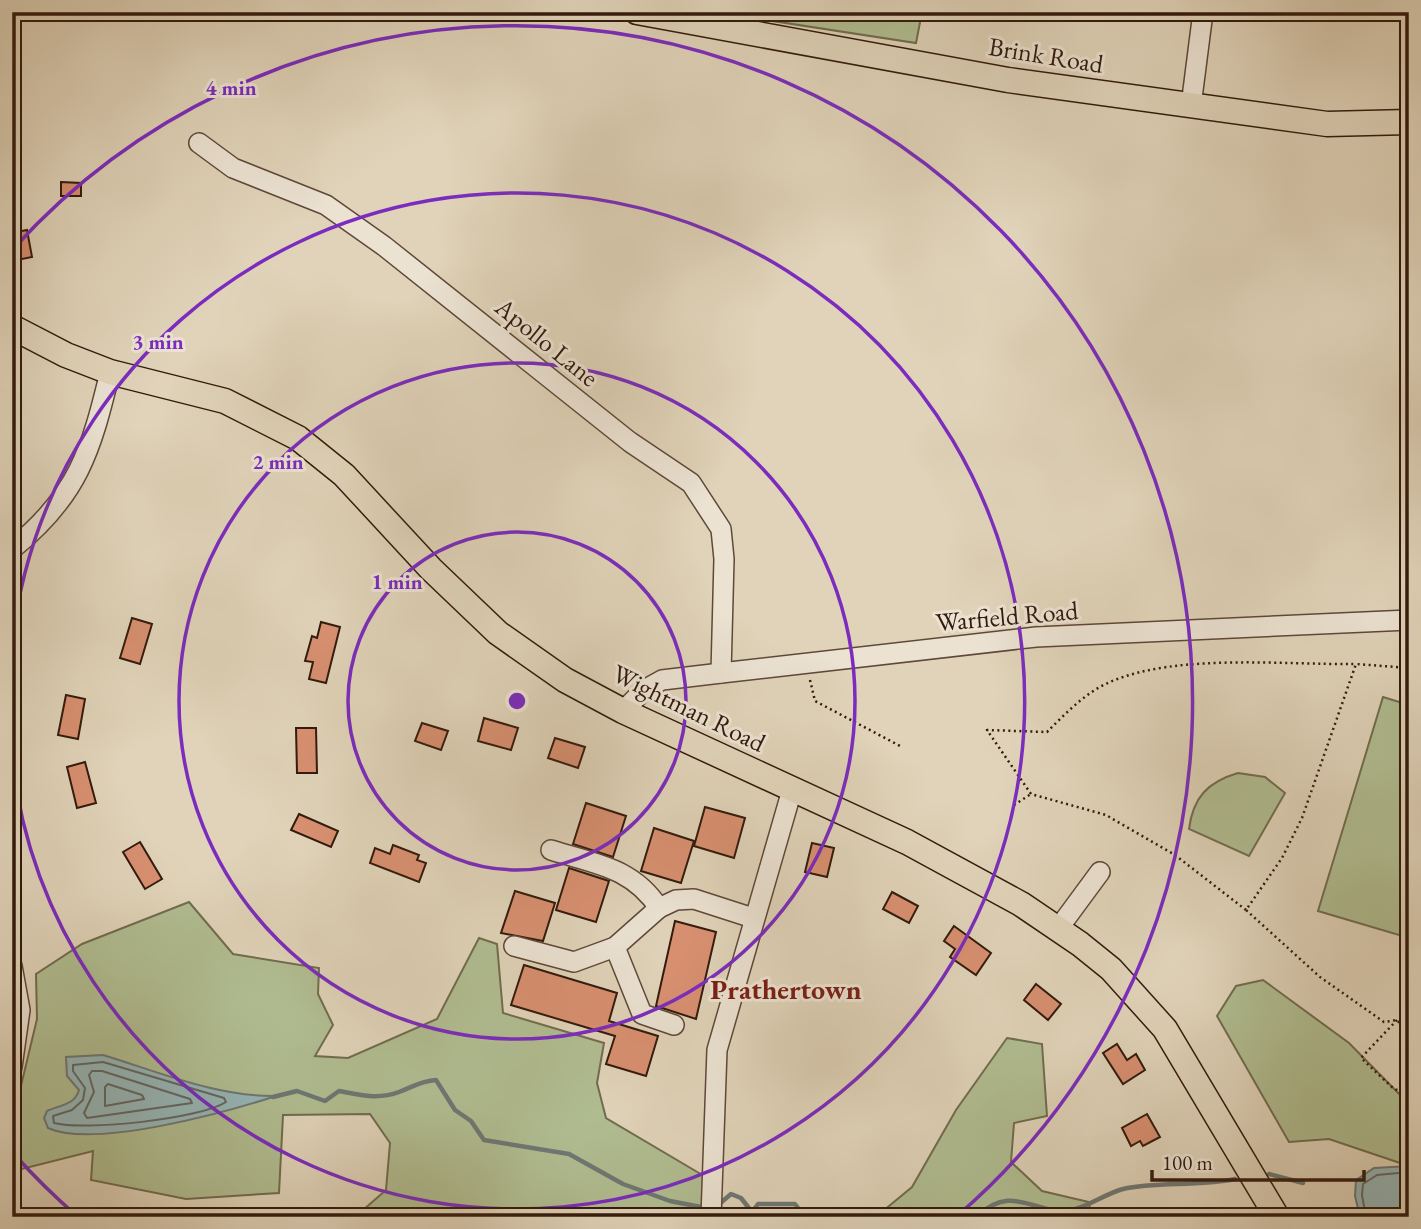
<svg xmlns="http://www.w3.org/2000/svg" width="1421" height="1229" font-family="'EB Garamond',serif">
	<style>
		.green { fill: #b0bd91; stroke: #716c4f; stroke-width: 2 }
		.water { fill: #96b6b8; stroke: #6e7874; stroke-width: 2 }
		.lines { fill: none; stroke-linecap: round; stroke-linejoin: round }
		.shore { stroke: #646862; stroke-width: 2 }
		.stream { stroke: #6e7874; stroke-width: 4.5 }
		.building { fill: #d89071; stroke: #321a0d; stroke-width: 2 }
		.minor-casing { stroke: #5e4838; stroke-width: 22 }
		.major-casing { stroke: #321a0d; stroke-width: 27 }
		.path { stroke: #321a0d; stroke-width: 2.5; stroke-dasharray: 2 3.5; stroke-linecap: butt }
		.minor { stroke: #ebe2d2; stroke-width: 19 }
		.major { stroke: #e0d3b9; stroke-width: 24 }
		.ring { fill: none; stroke: #7b2cbf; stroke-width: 3.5 }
		.labels { text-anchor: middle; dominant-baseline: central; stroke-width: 6; stroke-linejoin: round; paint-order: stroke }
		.street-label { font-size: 26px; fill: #321a0d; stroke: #ebe2d2 }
		.neighbourhood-label { font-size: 28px; font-weight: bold; fill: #7a1f14; stroke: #ebe2d2 }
		.centre { fill: #7b2cbf; stroke: #ebe2d2; stroke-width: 3.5 }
		.ring-label { font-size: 21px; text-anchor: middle; font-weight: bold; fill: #7b2cbf; stroke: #ebe2d2; stroke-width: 6; stroke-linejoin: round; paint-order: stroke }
	</style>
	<rect width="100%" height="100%" fill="#e0d3b9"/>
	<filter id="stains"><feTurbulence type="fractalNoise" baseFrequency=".00286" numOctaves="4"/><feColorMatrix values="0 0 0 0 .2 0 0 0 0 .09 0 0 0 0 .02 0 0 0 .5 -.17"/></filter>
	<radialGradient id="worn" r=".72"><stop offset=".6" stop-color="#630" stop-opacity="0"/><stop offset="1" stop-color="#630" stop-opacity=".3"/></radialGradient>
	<g class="green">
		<polygon points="714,12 922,12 916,43"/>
		<polygon points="1383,697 1409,705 1409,938 1318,911"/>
		<path d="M1238,773L1265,777L1285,793L1249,856L1189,829C1193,798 1207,782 1238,773Z"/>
		<polygon points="189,902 233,954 319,968 318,994 333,1025 315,1056 348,1058 437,1019 479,938 497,944 503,1013 604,1043 597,1083 606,1118 704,1176 704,1212 589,1211 585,1217 355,1217 386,1190 390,1143 370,1114 283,1115 279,1193 186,1199 91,1180 93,1151 18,1170 12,1166 12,1104 20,1090 37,1019 36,974 82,944"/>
		<polygon points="1263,980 1349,1043 1409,1104 1409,1166 1329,1139 1289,1142 1217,1016 1236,986"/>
		<polygon points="1007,1038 1042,1044 1047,1116 1014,1123 1011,1162 1042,1191 1089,1202 1091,1217 861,1217 861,1213 883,1211 912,1187 956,1110"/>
	</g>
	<g class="water">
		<path d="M103,1055C159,1072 217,1097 276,1096C227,1112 94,1149 48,1128L44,1118L47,1111C60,1105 75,1105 79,1090L67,1076L66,1057Z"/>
		<polygon points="1409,1166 1409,1217 1360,1217 1355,1196 1356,1180 1374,1168"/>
	</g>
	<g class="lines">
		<g class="shore">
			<path d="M103,1062L224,1098L226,1102C200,1119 85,1131 54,1123L53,1116L72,1110L83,1100L85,1088L73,1071V1065Z"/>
			<polygon points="92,1071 102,1071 190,1099 192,1103 87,1118 84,1113 94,1092 89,1075"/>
			<polygon points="108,1084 142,1095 144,1099 105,1106 105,1087"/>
			<polyline points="1366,1217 1362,1195 1363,1184 1377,1175 1409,1172"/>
		</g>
		<g class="stream">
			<path d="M273,1097L297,1091L325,1101L339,1091C360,1095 378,1100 399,1092C413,1087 420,1081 436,1080L455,1110L471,1121L484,1140L569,1154L623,1184L670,1201L701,1207"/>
			<polyline points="1269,1174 1303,1183"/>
			<polyline points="717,1206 731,1194 741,1198 752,1212 758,1204 795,1204 805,1217"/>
			<polyline points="825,1217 837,1213 850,1217"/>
			<path d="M852,1217C878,1207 886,1218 909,1216C926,1215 937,1212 954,1217"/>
			<path d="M976,1217C1014,1181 1036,1217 1072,1210C1089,1206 1105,1194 1123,1189C1156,1181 1198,1187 1235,1179"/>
		</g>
	</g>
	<g class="building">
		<polygon points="61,182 81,183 81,196 61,196"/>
		<polygon points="27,230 32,257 12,261 12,233"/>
		<polygon points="132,618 152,624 140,664 120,658"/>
		<polygon points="321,622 340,627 326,683 309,679 313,662 305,661 312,636 317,638"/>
		<polygon points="66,695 85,699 78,739 58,735"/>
		<polygon points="484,718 518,728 511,750 478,741"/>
		<polygon points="422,723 448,731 441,750 415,741"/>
		<polygon points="296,728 316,728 317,773 297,773"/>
		<polygon points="555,738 585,747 578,768 548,758"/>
		<polygon points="85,762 96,803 77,808 67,767"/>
		<polygon points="586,803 626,816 613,857 573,844"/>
		<polygon points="705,807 745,818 734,858 694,846"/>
		<polygon points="299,814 338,831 331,847 291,830"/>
		<polygon points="654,828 694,841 681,883 641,871"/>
		<polygon points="140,842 162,879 145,889 123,852"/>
		<polygon points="812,843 834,848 827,877 805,872"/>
		<polygon points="393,845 419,855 417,860 426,863 419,882 370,863 375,848 390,854"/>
		<polygon points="569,868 609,881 596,922 556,910"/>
		<polygon points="515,891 555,903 543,941 501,933"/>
		<polygon points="892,892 918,906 909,923 883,909"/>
		<polygon points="675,921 716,932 696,1019 656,1006"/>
		<polygon points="954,926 991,953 976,975 950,957 955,949 944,941"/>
		<polygon points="524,965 617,993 609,1021 658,1036 646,1076 606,1064 615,1036 511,1005"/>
		<polygon points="1036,984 1061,1004 1048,1020 1024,1000"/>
		<polygon points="1117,1044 1127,1060 1136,1054 1145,1070 1123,1084 1103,1053"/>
		<polygon points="1147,1114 1160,1137 1143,1146 1140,1141 1131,1146 1122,1128"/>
	</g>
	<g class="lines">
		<defs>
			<g id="minor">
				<polyline points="1191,106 1203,12"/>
				<polyline points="199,143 233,168 326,205 384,246 630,442 691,483 721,529 724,559 721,673"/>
				<path d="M12,549C78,496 91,451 110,372"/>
				<polyline points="623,711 644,690 662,680 721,673 1036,637 1409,620"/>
				<path d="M551,850C595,864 632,867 659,908"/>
				<polyline points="1058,929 1100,872"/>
				<polyline points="514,946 574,962 615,947 659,908 676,900 694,899 753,918"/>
				<polyline points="615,947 642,1014 674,1025"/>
				<polyline points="12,966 20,1010 12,1067"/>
				<polyline points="711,1217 717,1050 792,790"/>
			</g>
			<g id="major">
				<polyline points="637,12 1008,80 1327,124 1409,122"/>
				<polyline points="12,327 66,355 110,372 225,401 298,438 344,475 431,569 498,633 565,680 623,711 907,842 1021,904 1080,944 1111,969 1165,1029 1277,1217"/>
			</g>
		</defs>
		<use href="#minor" class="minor-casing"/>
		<use href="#major" class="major-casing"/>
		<g class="path">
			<polyline points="1409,668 1356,664 1302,818 1282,858 1246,910 1320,977 1384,1022 1397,1020 1405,1029 1409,1028"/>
			<polyline points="810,680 815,701 902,747"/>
			<polyline points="1014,805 1031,794"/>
			<path d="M1246,910L1175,855L1106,815L1031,794L987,730L1047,732C1065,714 1086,692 1110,682C1177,653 1283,665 1356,664"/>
			<polyline points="1397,1020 1361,1058 1393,1088 1409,1096"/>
		</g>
		<use href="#minor" class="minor"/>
		<use href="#major" class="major"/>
	</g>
	<g class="ring">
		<circle cx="517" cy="701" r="169"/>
		<circle cx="517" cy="701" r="338"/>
		<path d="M12 643A508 508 0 1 1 12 759"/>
		<path d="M77 1216A677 677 0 0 1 14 1154M14 248A677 677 0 1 1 957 1216"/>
	</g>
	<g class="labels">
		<g class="street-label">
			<text transform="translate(1046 55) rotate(9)">Brink Road</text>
			<text transform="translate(547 342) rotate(39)">Apollo Lane</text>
			<text transform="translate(1007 616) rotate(-5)">Warfield Road</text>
			<text transform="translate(689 708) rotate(26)">Wightman Road</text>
		</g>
		<g class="neighbourhood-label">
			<text x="786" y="989">Prathertown</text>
		</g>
	</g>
	<circle cx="517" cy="701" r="10" class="centre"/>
	<g class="ring-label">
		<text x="231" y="95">4 min</text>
		<text x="158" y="349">3 min</text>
		<text x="278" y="469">2 min</text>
		<text x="397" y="589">1 min</text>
	</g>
	<rect width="1421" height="1229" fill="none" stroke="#e0d3b9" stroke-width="42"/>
	<rect x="14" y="14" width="1393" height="1201" fill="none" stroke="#321a0d" stroke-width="3.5"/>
	<rect x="21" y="21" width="1379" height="1187" fill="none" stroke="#321a0d" stroke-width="2"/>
	<path d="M1152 1170v10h212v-10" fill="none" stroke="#321a0d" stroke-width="3.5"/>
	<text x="1162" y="1170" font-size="21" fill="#321a0d" stroke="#ebe2d2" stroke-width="5" paint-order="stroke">100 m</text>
	<rect width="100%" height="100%" filter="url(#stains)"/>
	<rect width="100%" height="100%" fill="url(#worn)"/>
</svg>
